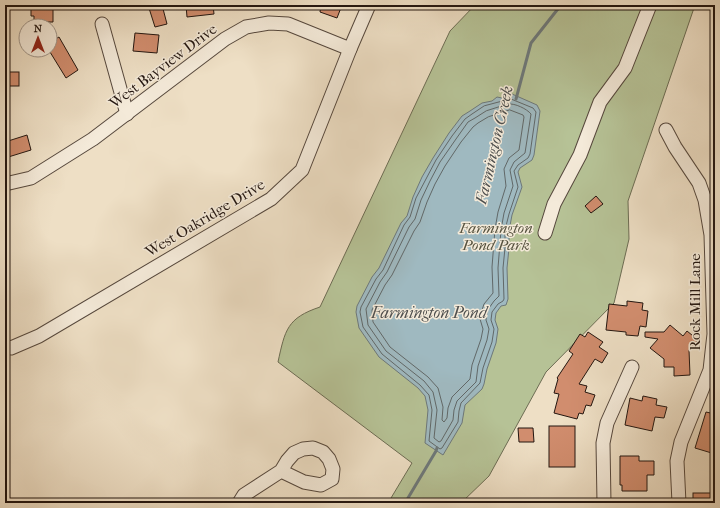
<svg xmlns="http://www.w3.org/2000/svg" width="720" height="508" font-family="'IM FELL French Canon',serif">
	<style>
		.green { fill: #b6c296; stroke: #6c6c53 }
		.water { fill: #9fb9c0; stroke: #6d787a }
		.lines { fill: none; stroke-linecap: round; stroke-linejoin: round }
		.shore { stroke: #616868; stroke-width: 1 }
		.stream { stroke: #6d787a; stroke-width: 3 }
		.building { fill: #d18d6e; stroke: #231610 }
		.street-casing { stroke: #56483d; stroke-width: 15 }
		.street { stroke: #f4ead9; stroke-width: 13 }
		.labels { text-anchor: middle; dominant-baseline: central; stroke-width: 3; stroke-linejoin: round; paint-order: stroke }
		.street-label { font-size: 15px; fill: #231610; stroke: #f4ead9 }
		.park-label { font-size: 15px; font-style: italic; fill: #56523f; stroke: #f4ead9 }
		.water-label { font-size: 16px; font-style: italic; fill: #4e4f4e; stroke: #f4ead9 }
	</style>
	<rect width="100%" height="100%" fill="#eedfc5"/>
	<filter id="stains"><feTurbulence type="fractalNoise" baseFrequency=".005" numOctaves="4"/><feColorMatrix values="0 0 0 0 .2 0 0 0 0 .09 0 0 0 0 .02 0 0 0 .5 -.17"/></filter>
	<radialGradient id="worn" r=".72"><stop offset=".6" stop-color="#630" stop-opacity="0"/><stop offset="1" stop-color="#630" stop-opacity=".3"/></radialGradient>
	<path class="green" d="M475,5H695L628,201L629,239L614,303L546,372L489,476L461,503H388L412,463L278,362C285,330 287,318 320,307L450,31Z"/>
	<polygon class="water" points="512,94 537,105 540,111 534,155 532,160 520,168 518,172 522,187 512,215 509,231 509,248 507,268 508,299 506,305 501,306 496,313 495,320 498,329 496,343 487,369 484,384 482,389 465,405 462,423 443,455 425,443 428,410 425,396 418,388 379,357 359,328 356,312 357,306 372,277 379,268 401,223 407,216 413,197 422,177 433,158 449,133 462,116 470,111 482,103 492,101 497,97 502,98 504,96"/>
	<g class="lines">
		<g class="shore">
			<polygon points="511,99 533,108 536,112 530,154 528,158 518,165 514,171 518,187 509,214 505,230 505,248 503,268 504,299 503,301 498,304 492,312 491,320 494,329 492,342 483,368 480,383 461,403 459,411 458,422 442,448 440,449 429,441 432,410 429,395 420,385 382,354 363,327 360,312 361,307 376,279 383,270 404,225 410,217 416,198 436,160 452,136 465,119 472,114 484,106"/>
			<path d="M508,104C515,103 527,109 531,114L525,153L514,162L510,170L513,186L504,213L501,230L498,268L499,296L494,301L487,311L486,320L489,329L487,340L478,366L476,382L457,401L454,410L453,420L441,441L439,442L434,438L437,410L433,392L424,381L386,351L368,325L366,309L380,282L387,272L409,227L415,219L421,200L430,181L440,162L456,139L468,122L475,118L486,111Z"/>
			<polygon points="510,110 523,115 524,117 519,150 509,158 504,169 506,186 498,212 495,229 492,267 493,293 484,304 482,310 480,319 483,329 481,339 472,365 470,379 452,397 448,408 447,418 444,422 442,420 443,407 438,388 428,377 390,347 373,322 372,310 385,285 392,275 414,231 420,222 427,202 435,184 445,166 461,142 473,127 478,123 488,117"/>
		</g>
		<g class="stream">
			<polyline points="516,99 531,43 561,5"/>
			<polyline points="405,503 436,451 437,448"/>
		</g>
	</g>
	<g class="building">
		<polygon points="53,5 53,22 34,22 34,16 31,16 31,6"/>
		<polygon points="148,5 162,5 167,24 155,27"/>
		<polygon points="186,5 213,5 214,14 187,17"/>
		<polygon points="321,5 342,5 337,18 320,12"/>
		<polygon points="135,33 159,35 157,53 133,51"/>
		<polygon points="59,37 78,70 66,78 50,52 50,42"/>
		<rect x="5" y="72" width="14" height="14"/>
		<polygon points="27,135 31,150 5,158 5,142"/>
		<polygon points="596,196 603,204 591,213 585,206"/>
		<polygon points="627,301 643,303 642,310 648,311 646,327 640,326 638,336 626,335 626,332 606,330 609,304 627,306"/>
		<polygon points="670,325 683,336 687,331 698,340 689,350 690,375 674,376 674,367 664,367 664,359 650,348 658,339 645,337 645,332 664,332"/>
		<polygon points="588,332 603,342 599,347 608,353 602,363 595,359 579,384 587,386 585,392 595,395 591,406 586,405 583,414 579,413 577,419 554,413 559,394 554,393 558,379 557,378 573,354 569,351 580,334 585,337"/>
		<polygon points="643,396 657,399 656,405 667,407 664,418 655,417 652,431 625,425 630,398 642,401"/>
		<polygon points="706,412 715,414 715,454 695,448"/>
		<rect x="549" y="426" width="26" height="41"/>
		<polygon points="518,428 533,428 534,442 519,442"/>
		<polygon points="620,456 639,456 639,461 654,461 654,475 647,475 647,491 622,491 622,485 620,485"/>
		<rect x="693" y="493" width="22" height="10"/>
	</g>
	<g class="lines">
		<defs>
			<g id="street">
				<polyline points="102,24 127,114"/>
				<polyline points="666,130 675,147 699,183 705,200 711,235 714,334 710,370 681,442 677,461 679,503"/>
				<polyline points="5,184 31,178 93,139 225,39 246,27 269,23 288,24 350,49"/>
				<polyline points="545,233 554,204 580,155 600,102 625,68 650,5"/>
				<polyline points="5,346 11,348 39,336 271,199 302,170 350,49 369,5"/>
				<polyline points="239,503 244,495 281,471 287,461 294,453 303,449 313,448 323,452 329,459 333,469 332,479 321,485 304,482 281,471"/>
				<polyline points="604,503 603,443 607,423 632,367"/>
			</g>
		</defs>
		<use href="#street" class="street-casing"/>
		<use href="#street" class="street"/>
	</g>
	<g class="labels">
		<g class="street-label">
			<text transform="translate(163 66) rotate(-37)">West Bayview Drive</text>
			<text transform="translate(205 218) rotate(-31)">West Oakridge Drive</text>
			<text transform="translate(695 302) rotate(-90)">Rock Mill Lane</text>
		</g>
		<g class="park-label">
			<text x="496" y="228">Farmington<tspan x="496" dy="17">Pond Park</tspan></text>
		</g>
		<g class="water-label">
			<text transform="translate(494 145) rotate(-77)">Farmington Creek</text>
			<text x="429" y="312">Farmington Pond</text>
		</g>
	</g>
	<rect width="720" height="508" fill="none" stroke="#eedfc5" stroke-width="20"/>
	<rect x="6" y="6" width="708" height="496" fill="none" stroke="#231610" stroke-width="2"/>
	<rect x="10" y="10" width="700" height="488" fill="none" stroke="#231610"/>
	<g transform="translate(38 38)"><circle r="19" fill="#f4ead9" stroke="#a09589"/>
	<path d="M0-3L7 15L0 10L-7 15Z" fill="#8f2418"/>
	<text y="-6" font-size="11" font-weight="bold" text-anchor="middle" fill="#231610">N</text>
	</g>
	<rect width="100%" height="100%" filter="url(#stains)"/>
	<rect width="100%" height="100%" fill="url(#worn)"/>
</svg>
